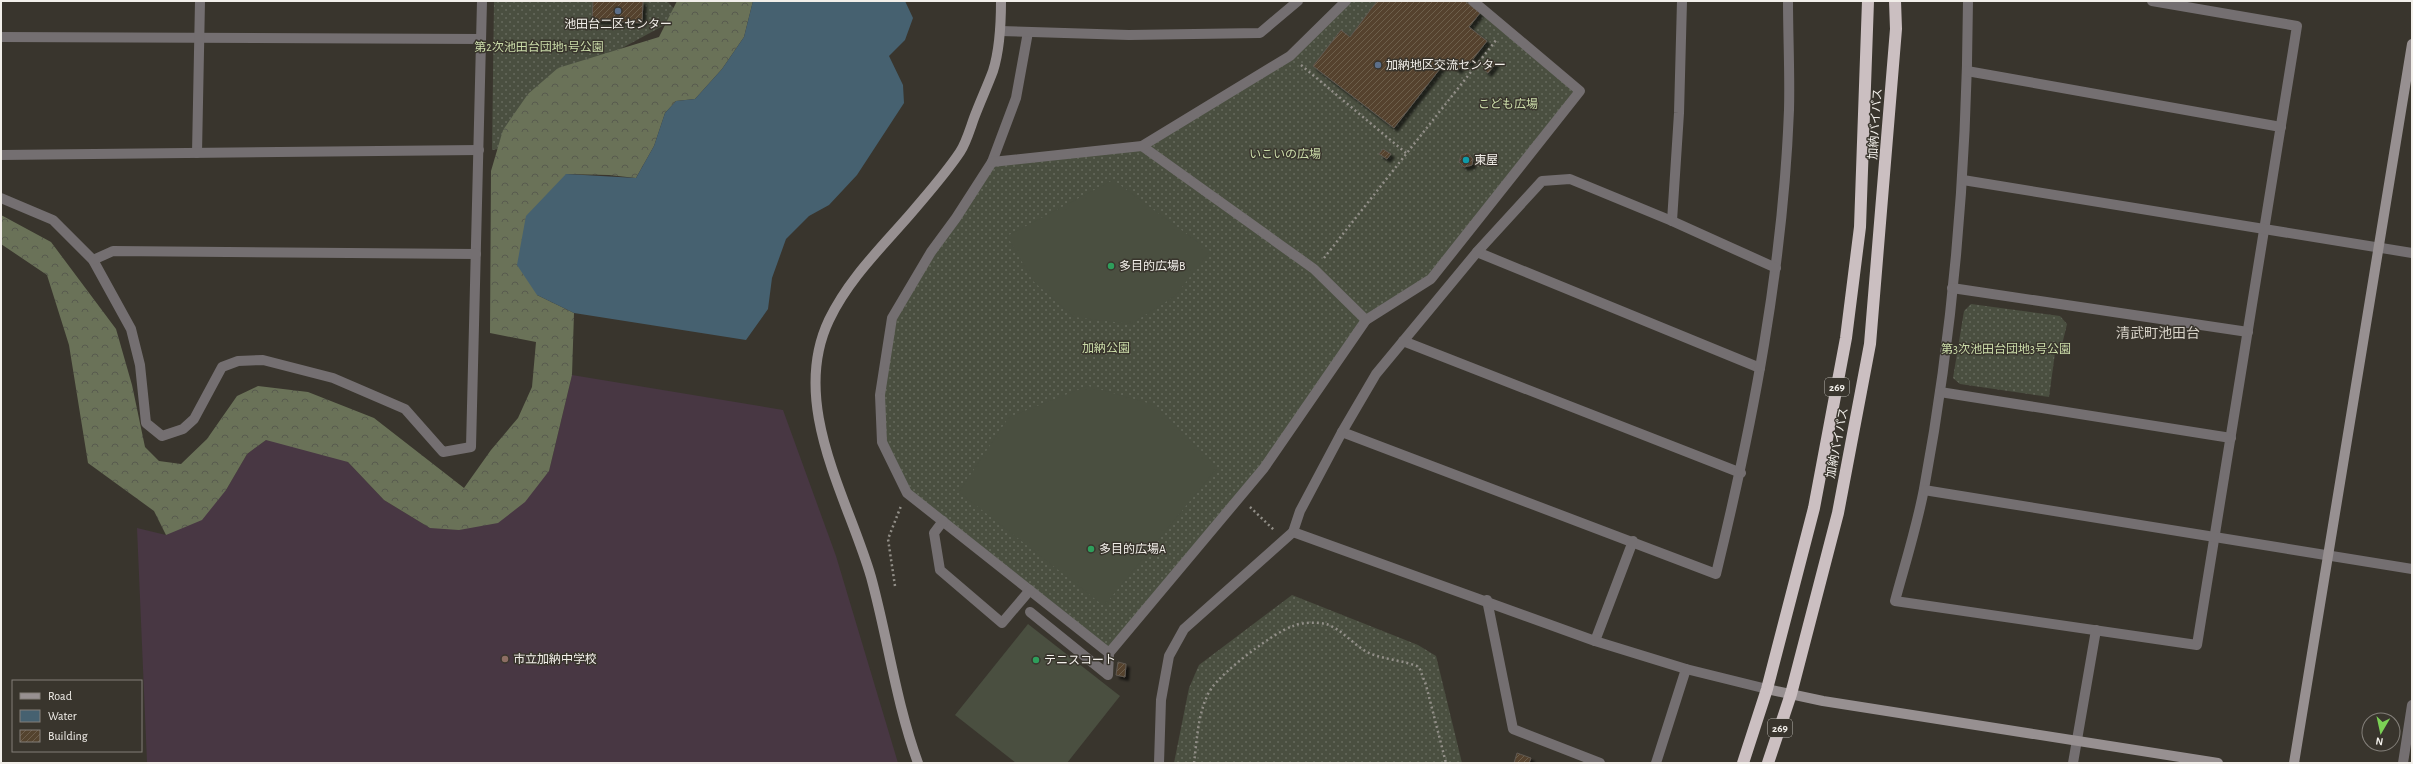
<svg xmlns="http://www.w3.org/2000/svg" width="2413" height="764" font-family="'Alegreya Sans','Noto Sans JP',sans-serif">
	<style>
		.education { fill: #483743 }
		.grass { fill: url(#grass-dots) }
		.forest { fill: url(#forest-crowns) }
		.pitch { fill: #4a4f40 }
		.water { fill: #466170 }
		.building { fill: url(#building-hatch); stroke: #605952; filter: url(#shadow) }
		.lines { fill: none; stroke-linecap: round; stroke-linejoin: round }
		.path { stroke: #928f88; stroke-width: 2.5; stroke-dasharray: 2 3; stroke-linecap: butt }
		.lane { stroke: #746f71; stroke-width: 10 }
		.street { stroke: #746f71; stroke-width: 10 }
		.secondary { stroke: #979091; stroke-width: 10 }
		.highway { stroke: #cbbfc1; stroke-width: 12 }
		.service-dot { fill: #5c6f8a; stroke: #39352d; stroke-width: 1.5 }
		.culture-dot { fill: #0f9aa8; stroke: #39352d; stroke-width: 1.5 }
		.leisure-dot { fill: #2e9e5b; stroke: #39352d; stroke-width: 1.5 }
		.education-dot { fill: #8d6e63; stroke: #39352d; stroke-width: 1.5 }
		.labels { text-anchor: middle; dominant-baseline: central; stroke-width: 3; stroke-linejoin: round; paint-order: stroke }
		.shield { fill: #39352d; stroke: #bab7b1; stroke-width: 1 }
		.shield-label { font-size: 11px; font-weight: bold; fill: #f2efea }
		.poi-label { font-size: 12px; fill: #f2efea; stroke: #39352d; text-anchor: start }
		.park-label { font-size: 12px; fill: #cbdca9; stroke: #39352d }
		.street-label { font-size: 12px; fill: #f2efea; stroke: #39352d }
		.quarter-label { font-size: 14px; fill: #d7d2c8; stroke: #39352d }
	</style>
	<defs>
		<pattern id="grass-dots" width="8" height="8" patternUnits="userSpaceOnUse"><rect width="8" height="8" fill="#4a4f40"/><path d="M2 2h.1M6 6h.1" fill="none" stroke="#65695c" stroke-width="1.8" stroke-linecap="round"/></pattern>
		<pattern id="forest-crowns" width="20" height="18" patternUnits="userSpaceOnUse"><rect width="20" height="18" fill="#6a7258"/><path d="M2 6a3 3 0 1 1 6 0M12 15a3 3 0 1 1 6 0" fill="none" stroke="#585b4e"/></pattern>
		<pattern id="building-hatch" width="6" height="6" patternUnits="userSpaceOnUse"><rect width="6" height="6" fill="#54432e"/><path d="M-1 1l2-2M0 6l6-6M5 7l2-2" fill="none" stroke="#6d5e4c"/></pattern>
		<filter id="shadow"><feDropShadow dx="3.5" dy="3.5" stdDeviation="1" flood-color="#0009"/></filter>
	</defs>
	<rect width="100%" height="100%" fill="#39352d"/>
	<polygon class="education" points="572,375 783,410 836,556 898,763 147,762 137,528 166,535 226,490 247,454 266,440 301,439 348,462 384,500 430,528 549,471"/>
	<g class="grass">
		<polygon points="494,1 667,1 681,16 591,65 518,146 492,150"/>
		<polygon points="1346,1 1473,1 1580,91 1431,279 1366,320 1264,468 1109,653 907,493 882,442 880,395 892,318 992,162 1142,146 1290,56"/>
		<polygon points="1971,304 2060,316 2067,324 2060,353 2055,353 2049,397 1960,384 1953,378 1964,311"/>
		<polygon points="1292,595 1418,645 1436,656 1462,763 1174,763 1189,688 1199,665"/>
	</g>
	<polygon class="forest" points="677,1 753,1 744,37 722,69 695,99 676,101 665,113 654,146 636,178 609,175 566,174 537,295 574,313 572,375 549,471 525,502 498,523 459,530 430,528 384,500 348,462 266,440 247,454 226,490 202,520 166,535 154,511 88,463 69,345 47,275 1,244 1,215 51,242 116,329 132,385 145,447 159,461 181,464 207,439 237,396 258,386 308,392 374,418 464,488 491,450 518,418 532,387 536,342 490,333 491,171 503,130 528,94 558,68 659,37"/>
	<g class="pitch">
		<polygon points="1113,180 1210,251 1175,296 1131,324 1074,317 1033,281 1007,236"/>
		<polygon points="1088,386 1155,405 1217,468 1104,606 959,492 1009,417"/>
		<polygon points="1028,624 1120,696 1067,763 1016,763 955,715"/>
	</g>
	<polygon class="water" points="753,1 905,1 913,18 905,40 889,56 903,85 904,103 857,175 829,205 809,216 786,239 772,278 768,309 746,340 574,313 537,295 517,265 526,216 566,174 636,178 654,146 665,113 676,101 695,99 722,69 744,37"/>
	<g class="building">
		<polygon points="593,1 643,1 642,23 592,20"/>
		<polygon points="1377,1 1465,1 1480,13 1469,27 1487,41 1469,64 1465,61 1458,70 1446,61 1394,128 1313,66 1341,30 1350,37"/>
		<polygon points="1492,60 1496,63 1488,73 1484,70"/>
		<polygon points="1383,149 1391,154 1387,159 1379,154"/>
		<polygon points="1468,153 1473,159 1472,165 1464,167 1459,162 1461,155"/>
		<polygon points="1118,662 1126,664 1125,677 1116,675"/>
		<polygon points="1517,753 1531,758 1529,763 1514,763"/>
	</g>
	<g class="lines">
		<g class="path">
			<polyline points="1301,65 1406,153"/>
			<polyline points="1324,258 1497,39"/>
			<polyline points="1250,507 1274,530"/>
			<polyline points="895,586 888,539 901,506"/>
			<path d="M1194,763C1197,740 1198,709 1211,689C1222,672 1274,632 1293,626C1302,622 1316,622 1326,624C1342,629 1354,646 1369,653C1385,660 1403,660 1419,667L1426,685L1446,763"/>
		</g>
		<g class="lane">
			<polyline points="1028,32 1016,98 992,162 956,218 931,252 892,318 880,395 882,442 907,493 1109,653 1264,468 1366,320 1431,279 1580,91 1473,1"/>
			<polyline points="1142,146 1314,269 1366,320"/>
			<polyline points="992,162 1142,146 1290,56 1346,1"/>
			<polyline points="943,521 934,533 940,570 1002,623 1030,590"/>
			<polyline points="1030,612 1108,675 1109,653"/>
			<polyline points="1159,763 1161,700 1169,656 1184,629 1293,532"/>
		</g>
		<g class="street">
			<path d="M1968,1C1967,164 1954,328 1924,489C1917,526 1905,564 1895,601L2197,645L2297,26L2152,1"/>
			<polyline points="1000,31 1129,35 1260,33 1298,1"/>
			<polyline points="1,37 481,39"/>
			<polyline points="1967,71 2281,127"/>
			<polyline points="197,153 200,1"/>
			<polyline points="1,155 479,150"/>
			<polyline points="1963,180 2412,253"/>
			<polyline points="1,198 53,220 93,260 131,329 140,365 146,423 162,436 183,429 194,419 222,367 238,361 263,360 333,378 405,409 443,452 471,447 482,1"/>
			<polyline points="1672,221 1679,113 1682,1"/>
			<polyline points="1477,252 1760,368"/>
			<polyline points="93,260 113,251 476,254"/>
			<polyline points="1952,288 2248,332"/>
			<polyline points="1403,341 1741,473"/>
			<polyline points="1940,392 2231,438"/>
			<path d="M1342,432L1716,574C1753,422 1783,267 1789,110C1790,74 1788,37 1788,1"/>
			<polyline points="1924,490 2412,569"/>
			<polyline points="1487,600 1513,729 1600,763"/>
			<polyline points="1595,641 1633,541"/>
			<polyline points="1767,689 1686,669 1595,641 1293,532 1300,511 1342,432 1376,374 1477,252 1542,181 1570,179 1672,221 1776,268"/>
			<polyline points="1656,763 1686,669"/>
			<polyline points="2073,763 2096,630"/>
			<polyline points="2403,763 2412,705"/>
		</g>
		<g class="secondary">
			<polyline points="1767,689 1823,701 2218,763"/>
			<path d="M918,763C896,703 888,639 871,577C848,498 789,404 829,320C849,278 883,246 913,211C929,192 946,173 960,152C966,143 970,129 974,118C980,102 987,87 993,71C1000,49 1001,24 1001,1"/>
			<polyline points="2294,763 2412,44"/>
		</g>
		<g class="highway">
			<polyline points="1743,763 1767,689 1814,508 1846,338 1860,227 1868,1"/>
			<polyline points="1768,763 1791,694 1838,513 1870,344 1896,29 1895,1"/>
		</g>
	</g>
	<g class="service-dot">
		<circle cx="618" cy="11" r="4"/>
		<circle cx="1378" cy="65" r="4"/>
	</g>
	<circle class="culture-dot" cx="1466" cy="160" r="4"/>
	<g class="leisure-dot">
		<circle cx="1111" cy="266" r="4"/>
		<circle cx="1091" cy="549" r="4"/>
		<circle cx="1036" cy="660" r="4"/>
	</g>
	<circle class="education-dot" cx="505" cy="659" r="4"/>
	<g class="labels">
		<g class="shield">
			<rect x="1825" y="378" width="24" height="18" rx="3"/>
			<rect x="1768" y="719" width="24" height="18" rx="3"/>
		</g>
		<g class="shield-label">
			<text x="1837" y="387">269</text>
			<text x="1780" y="728">269</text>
		</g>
		<g class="poi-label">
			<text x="618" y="24" text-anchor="middle">池田台二区センター</text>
			<text x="1386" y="65">加納地区交流センター</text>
			<text x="1474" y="160">東屋</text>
			<text x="1119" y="266">多目的広場B</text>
			<text x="1099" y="549">多目的広場A</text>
			<text x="513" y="659">市立加納中学校</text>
			<text x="1044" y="660">テニスコート</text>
		</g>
		<g class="park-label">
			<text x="539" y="47">第2次池田台団地1号公園</text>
			<text x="1508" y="104">こども広場</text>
			<text x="1285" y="154">いこいの広場</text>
			<text x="1106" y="348">加納公園</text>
			<text x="2006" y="349">第3次池田台団地3号公園</text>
		</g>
		<g class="street-label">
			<text transform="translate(1875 124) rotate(-86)">加納バイパス</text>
			<text transform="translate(1837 443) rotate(-79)">加納バイパス</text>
		</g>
		<g class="quarter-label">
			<text x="2158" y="334">清武町池田台</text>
		</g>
	</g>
	<rect width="2413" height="764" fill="none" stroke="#f2efea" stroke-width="4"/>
	<rect x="12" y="680" width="130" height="72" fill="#39352d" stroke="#837f79"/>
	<rect x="20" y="693" width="20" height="6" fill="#979091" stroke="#837f79"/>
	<text x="48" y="700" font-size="12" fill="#f2efea">Road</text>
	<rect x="20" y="710" width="20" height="12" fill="#466170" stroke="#837f79"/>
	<text x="48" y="720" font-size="12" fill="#f2efea">Water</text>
	<rect x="20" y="730" width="20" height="12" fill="url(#building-hatch)" stroke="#837f79"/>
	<text x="48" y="740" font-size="12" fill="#f2efea">Building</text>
	<g transform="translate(2381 732) rotate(189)"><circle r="19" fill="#39352d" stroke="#837f79"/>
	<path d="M0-3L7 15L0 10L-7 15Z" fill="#7bd155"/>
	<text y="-6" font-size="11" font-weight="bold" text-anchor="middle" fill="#f2efea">N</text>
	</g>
</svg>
